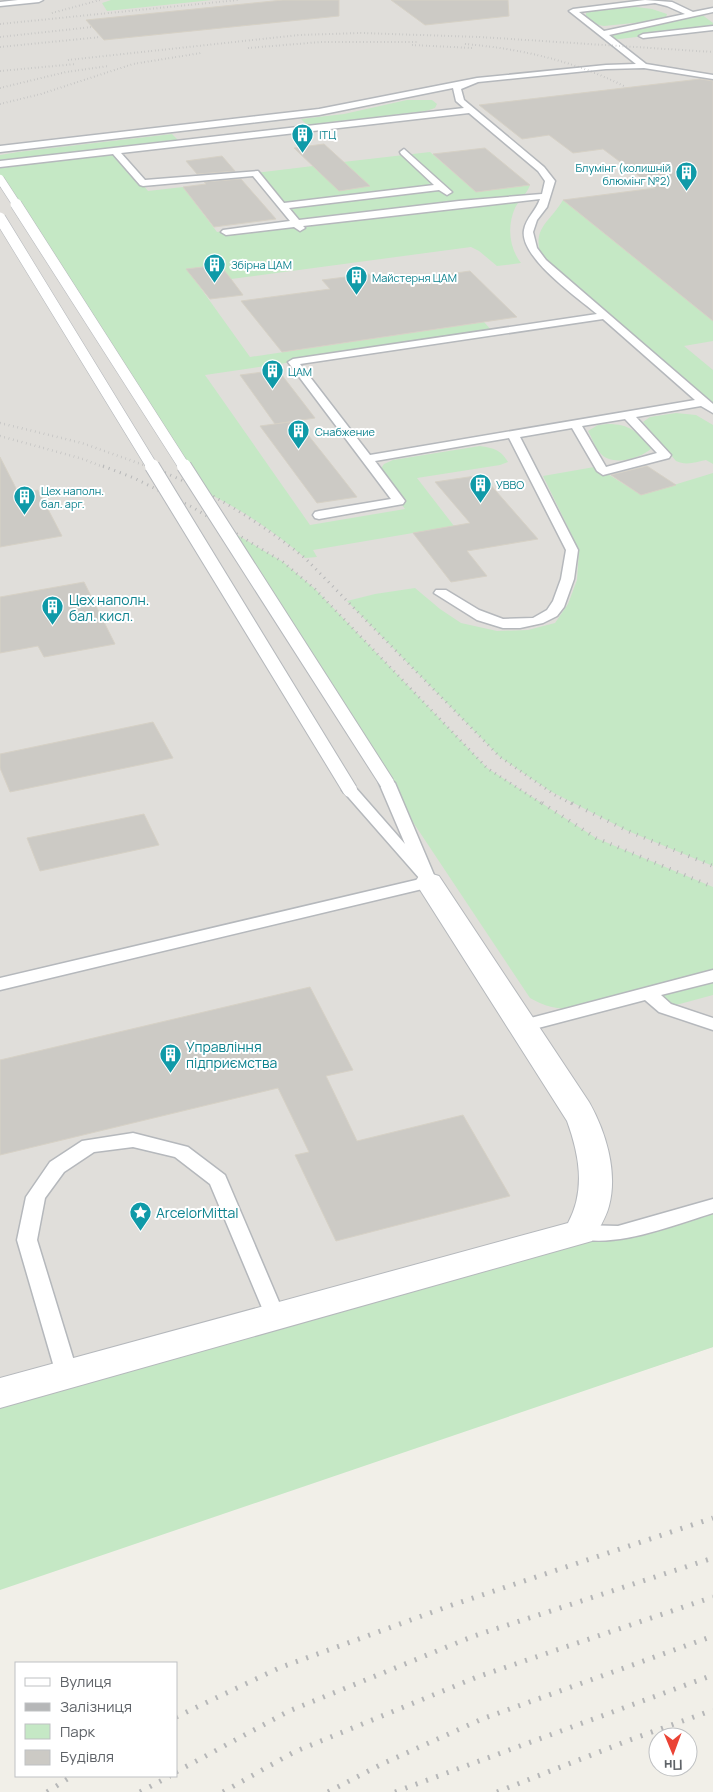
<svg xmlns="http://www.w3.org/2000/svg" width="713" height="1792" font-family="Manrope,sans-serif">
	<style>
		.industrial { fill: #e0deda }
		.green { fill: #c5e8c5 }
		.building { fill: #cccac5; stroke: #d6d1c6 }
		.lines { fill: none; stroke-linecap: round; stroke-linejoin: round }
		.lane-casing { stroke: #b5b8bc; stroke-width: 3 }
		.street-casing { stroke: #b5b8bc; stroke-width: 2 }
		.lane { fill: #fff; fill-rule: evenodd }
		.street { fill: #fff; fill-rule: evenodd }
		.rail-far4 { stroke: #b6b7b8; stroke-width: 2; stroke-dasharray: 0.5 3; stroke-linecap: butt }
		.rail-far3 { stroke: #b6b7b8; stroke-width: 2.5; stroke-dasharray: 0.5 4; stroke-linecap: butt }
		.rail-far2 { stroke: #b6b7b8; stroke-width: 3; stroke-dasharray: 1 5; stroke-linecap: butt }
		.rail-far1 { stroke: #b6b7b8; stroke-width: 4; stroke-dasharray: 1 7; stroke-linecap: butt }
		.rail { stroke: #b6b7b8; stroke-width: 5; stroke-dasharray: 2 9; stroke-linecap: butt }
		.lane-bridge-far2-casing { stroke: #b5b8bc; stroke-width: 9; stroke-linecap: butt }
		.lane-bridge-far1-casing { stroke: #b5b8bc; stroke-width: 12; stroke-linecap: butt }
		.lane-bridge-casing { stroke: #b5b8bc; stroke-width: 16; stroke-linecap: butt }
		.lane-bridge-far2 { stroke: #fff; stroke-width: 8 }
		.lane-bridge-far1 { stroke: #fff; stroke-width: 11 }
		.lane-bridge { stroke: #fff; stroke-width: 14 }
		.labels { text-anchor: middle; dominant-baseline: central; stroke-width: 4; stroke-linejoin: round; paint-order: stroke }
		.far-culture-label { font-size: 11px; fill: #0d838f; stroke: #fff; text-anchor: start }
		.culture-label { font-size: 14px; fill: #0d838f; stroke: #fff; text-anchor: start }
	</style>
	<rect width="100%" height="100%" fill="#f1efe8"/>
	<polygon class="industrial" points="0,0 713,0 713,1347 0,1584"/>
	<g class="green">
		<polygon points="111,0 212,0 107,11 102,3"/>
		<polygon points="636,7 652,9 667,14 666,17 643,22 604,26 598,25 586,17 586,13 593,11"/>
		<polygon points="701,14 713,23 713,28 611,40 603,34"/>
		<polygon points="407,100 432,100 437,104 435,108 426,111 307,125 301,119 344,114"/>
		<polygon points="172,134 178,140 0,161 0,155 18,152"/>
		<path d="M115,151L148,191L183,187L217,232L296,222L255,173L313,166L340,191L370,186L343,162L430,152L476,192L530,185C527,194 519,200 515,208C507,226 509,248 521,263L497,266L479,251L471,247L231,279L220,265L187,269L250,357L484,322L493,332L205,375L310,525L405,509L378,473L384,464L393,460L480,446C494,448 501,450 508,462L500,465L417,478L454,526L313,550L317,557L305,558C272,530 238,507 199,489L0,179V164Z"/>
		<path d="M563,200L713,321V341L684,346L713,370V410L543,262C530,228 548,225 563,200Z"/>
		<path d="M676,413L696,415L713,425V464L706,460C696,462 686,466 676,461L643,422L650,417Z"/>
		<path d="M608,424C630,424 637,432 652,448C640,459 612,467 600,453C595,447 592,438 588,431L598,425Z"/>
		<polygon points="600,466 603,471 641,495 713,473 713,866 628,831 550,791 500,757 347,601 375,594 415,588 440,609 461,623 497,631 528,630 555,623 568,604 577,580 579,550 543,476"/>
		<path d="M222,526L283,562L315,589L487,768L596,838L713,887V995L665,1008L647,993C607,1003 569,1021 530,998L387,783Z"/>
		<polygon points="713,1206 713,1347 0,1590 0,1393 618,1233"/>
	</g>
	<g class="building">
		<polygon points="283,0 339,0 339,16 104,40 86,20"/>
		<polygon points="391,0 508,0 509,16 425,25"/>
		<polygon points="700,79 713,81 713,321 563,200 655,188 603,149 573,153 549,135 522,139 479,105"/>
		<polygon points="324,144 370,186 339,191 294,148"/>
		<polygon points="485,148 530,185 476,192 433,154"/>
		<polygon points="222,156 235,171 197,174 186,161"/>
		<polygon points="241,179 276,219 214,227 183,187 206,184 204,182"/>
		<polygon points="220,265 231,279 243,295 210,299 186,269"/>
		<polygon points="470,271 517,317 282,352 241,301 330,289 322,280 369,274 378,284"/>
		<polygon points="278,370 315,418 275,424 240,375"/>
		<polygon points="297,421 339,474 357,497 317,503 260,426"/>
		<polygon points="0,457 19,494 38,490 62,536 0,547"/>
		<polygon points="647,466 676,485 641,495 611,475"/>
		<polygon points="482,475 538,539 467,551 487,576 451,582 413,533 470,523 435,482"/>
		<polygon points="84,582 115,644 44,657 38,646 0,653 0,597"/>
		<polygon points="153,722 173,758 10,792 0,768 0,754"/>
		<polygon points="144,814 159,845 40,871 27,838"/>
		<polygon points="310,987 353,1070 326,1076 357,1141 463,1115 510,1196 336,1241 295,1155 309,1152 278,1088 0,1155 0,1060"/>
	</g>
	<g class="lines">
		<defs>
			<g id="lane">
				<polygon points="18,0 43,0 39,2 0,6 0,2"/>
				<path d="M645,0L672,2L693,12L713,8V12L609,35L646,64L713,75V79L644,68L606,69L478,82L461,89L464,100L544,167L555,181L547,207L537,220L533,232L537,248L546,260L713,404V413L701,406L636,417L671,455L669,458L603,475L597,471L572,428L520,437L578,550L574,579L564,607L557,616L543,623L520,628H503L477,620L434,593L436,590H446L479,610L503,619L533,618L547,610L553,601L561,579L566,550L509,438L375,461L405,501L403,504L319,519L315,518L313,515L315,512L319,511L391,499L288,362L293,359L597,314C578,298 519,257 524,230C526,218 536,211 540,199L303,226L305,228L300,231L294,227L226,235L221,232L223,230L290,221L253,176L143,186L140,185L113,154L0,167V161L464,108L456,101L453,88L319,115L0,152V146L319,109L477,78L606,65L636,64L569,11L573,9ZM655,3L667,6L685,14L604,31L579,12ZM469,113L538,171L545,181L542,194L459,201L299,220L289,208L439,190L447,195L452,192L404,149L400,152L401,154L434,185L284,203L258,171L145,180L121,153ZM603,319L695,400L370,455L300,364ZM625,419L657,453L606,467L582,426Z"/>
				<polygon points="713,26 713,30 643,38 639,36 643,34"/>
				<polygon points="387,778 392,780 395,783 437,882 435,886 0,990 0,978 420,879 342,790 345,787 355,787 405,844 379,783 382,780"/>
				<polygon points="713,970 713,982 661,995 671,1004 713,1018 713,1030 659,1012 645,1000 523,1032 517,1030 514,1026 517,1022 523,1020"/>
				<polygon points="133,1133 188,1147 225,1175 285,1316 282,1322 275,1324 268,1322 210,1184 175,1157 133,1147 94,1152 64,1172 45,1198 37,1240 78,1374 74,1380 67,1383 60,1380 56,1374 17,1240 26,1197 50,1162 82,1141"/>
				<path d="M713,1199V1213C673,1225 613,1250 573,1237L570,1232L573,1227L580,1225L618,1226Z"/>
			</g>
			<path id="street" d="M429,873L439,876L589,1102C606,1132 618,1172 609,1206C606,1218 598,1230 592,1241L0,1408V1378L568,1223C586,1190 579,1154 567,1121L415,882L419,876Z"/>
		</defs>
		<use href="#lane" class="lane-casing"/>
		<use href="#street" class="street-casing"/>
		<use href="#lane" class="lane"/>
		<use href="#street" class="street"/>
		<g class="rail-far4">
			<polyline points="52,13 100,0"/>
			<polyline points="0,24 238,0"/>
			<polyline points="0,37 92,27"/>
			<path d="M465,44C523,49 574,61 626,87"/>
			<polyline points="412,45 472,48"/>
			<polyline points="0,47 101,37"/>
			<polyline points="248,48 321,42 418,42"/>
			<polyline points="68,60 299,35 361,33 480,37 713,52"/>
			<polyline points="0,71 76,64"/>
			<polyline points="0,88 66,72 108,66"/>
			<polyline points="0,104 41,94 133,64 201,53"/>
		</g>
		<g class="rail-far3">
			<polyline points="0,423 82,443 152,468"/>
			<polyline points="0,436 83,459 106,468"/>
		</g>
		<g class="rail-far2">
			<polyline points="103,466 134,478 192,507 283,562 315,589 487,768 544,805"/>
			<path d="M148,466C206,488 257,520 305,558L500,757L555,795L574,805"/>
		</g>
		<g class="rail-far1">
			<polyline points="542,803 596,838 713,887"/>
			<polyline points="572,803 628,831 713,866"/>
		</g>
		<g class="rail">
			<polyline points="176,1717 279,1668 452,1605 713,1518"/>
			<polyline points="176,1772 289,1711 474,1636 713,1558"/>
			<polyline points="47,1792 72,1776"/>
			<polyline points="140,1792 170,1776"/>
			<polyline points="223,1792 294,1752 477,1677 713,1597"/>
			<polyline points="328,1792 382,1764 482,1719 713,1636"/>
			<polyline points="395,1792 713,1675"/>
			<polyline points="497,1792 627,1741 713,1710"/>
		</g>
		<defs>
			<polyline id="lane-bridge-far2" points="0,179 17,205"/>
			<g id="lane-bridge-far1">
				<polyline points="16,204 185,468"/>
				<polyline points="0,218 153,468"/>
			</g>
			<g id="lane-bridge">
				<polyline points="152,466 350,790"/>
				<polyline points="184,466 387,783"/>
			</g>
		</defs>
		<use href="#lane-bridge-far2" class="lane-bridge-far2-casing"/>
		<use href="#lane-bridge-far1" class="lane-bridge-far1-casing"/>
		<use href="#lane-bridge" class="lane-bridge-casing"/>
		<use href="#lane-bridge-far2" class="lane-bridge-far2"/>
		<use href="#lane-bridge-far1" class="lane-bridge-far1"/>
		<use href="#lane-bridge" class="lane-bridge"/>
	</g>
	<defs>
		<symbol id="building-pin" viewBox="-11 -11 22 30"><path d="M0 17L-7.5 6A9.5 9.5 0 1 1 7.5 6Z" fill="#0f9aa8" stroke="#fff"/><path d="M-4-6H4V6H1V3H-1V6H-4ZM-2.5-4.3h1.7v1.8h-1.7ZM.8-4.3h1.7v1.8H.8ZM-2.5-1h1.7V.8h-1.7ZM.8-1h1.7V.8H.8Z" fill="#fff"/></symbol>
		<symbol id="sight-pin" viewBox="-11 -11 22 30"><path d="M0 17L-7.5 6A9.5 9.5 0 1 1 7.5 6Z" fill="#0f9aa8" stroke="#fff"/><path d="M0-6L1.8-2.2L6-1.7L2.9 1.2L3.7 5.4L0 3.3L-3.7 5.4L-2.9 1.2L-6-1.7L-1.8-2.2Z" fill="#fff"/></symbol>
	</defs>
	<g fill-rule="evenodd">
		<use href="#building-pin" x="290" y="122" width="25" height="34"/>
		<use href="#building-pin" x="674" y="160" width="25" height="34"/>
		<use href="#building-pin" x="202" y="252" width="25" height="34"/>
		<use href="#building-pin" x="344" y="264" width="25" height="34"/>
		<use href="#building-pin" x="260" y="358" width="25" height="34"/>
		<use href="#building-pin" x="286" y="418" width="25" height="34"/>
		<use href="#building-pin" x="468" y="472" width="25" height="34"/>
		<use href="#building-pin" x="12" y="484" width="25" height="34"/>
		<use href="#building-pin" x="40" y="594" width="25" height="34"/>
		<use href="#building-pin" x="158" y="1042" width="25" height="34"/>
		<use href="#sight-pin" x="128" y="1200" width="25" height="34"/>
	</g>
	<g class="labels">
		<g class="far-culture-label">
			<text x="319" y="134">ІТЦ</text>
			<text x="671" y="167" text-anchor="end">Блумінг (колишній<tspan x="671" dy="13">блюмінг №2)</tspan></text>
			<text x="231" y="264">Збірна ЦАМ</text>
			<text x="372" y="277">Майстерня ЦАМ</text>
			<text x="288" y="371">ЦАМ</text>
			<text x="315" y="431">Снабжение</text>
			<text x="496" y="484">УВВО</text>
			<text x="41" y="490">Цех наполн.<tspan x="41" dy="13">бал. арг.</tspan></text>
		</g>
		<g class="culture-label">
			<text x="69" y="599">Цех наполн.<tspan x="69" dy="16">бал. кисл.</tspan></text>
			<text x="186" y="1046">Управління<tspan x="186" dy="16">підприємства</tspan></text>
			<text x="156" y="1212">ArcelorMittal</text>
		</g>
	</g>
	<rect x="15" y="1662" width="162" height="115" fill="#ffffff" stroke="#bfc1c3"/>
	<rect x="25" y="1678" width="25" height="8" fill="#ffffff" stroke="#bfc1c3"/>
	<text x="60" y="1687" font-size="15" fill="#5f6368">Вулиця</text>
	<rect x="25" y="1703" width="25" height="8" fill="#b6b7b8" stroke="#bfc1c3"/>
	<text x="60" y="1712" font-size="15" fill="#5f6368">Залізниця</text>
	<rect x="25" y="1724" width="25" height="15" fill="#c5e8c5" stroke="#bfc1c3"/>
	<text x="60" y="1737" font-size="15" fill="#5f6368">Парк</text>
	<rect x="25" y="1750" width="25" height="15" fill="#cccac5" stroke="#bfc1c3"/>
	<text x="60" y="1762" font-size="15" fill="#5f6368">Будівля</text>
	<g transform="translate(673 1752) rotate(179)"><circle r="24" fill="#ffffff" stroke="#bfc1c3"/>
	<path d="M0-4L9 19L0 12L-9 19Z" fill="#ea4335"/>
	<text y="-8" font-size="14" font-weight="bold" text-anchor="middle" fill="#5f6368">Пн</text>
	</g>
</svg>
